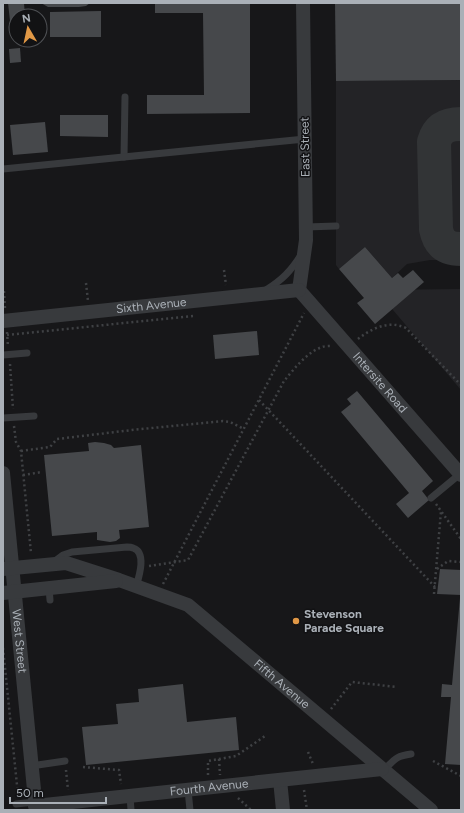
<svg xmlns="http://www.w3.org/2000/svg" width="464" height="813" font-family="Figtree,sans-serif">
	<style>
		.built { fill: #232326 }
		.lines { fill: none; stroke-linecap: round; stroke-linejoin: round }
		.taxiway { stroke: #323436; stroke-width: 34 }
		.building { fill: #46484b }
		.path { stroke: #3f4144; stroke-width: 2.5; stroke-dasharray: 2 3; stroke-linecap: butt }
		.service { stroke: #383a3d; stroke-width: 7 }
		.minor { stroke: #383a3d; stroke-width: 14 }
		.poi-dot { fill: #e19846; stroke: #121214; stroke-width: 1.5 }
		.labels { text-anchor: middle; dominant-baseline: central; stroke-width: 3; stroke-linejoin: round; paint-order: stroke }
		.street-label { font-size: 12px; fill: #aab0b7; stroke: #121214 }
		.poi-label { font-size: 12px; font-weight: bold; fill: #aab0b7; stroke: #121214; text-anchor: start }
	</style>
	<rect width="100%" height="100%" fill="#171719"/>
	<g class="built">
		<polygon points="461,80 461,260 430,260 407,264 392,278 365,247 339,269 336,265 336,81"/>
		<polygon points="461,289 461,390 376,290"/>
	</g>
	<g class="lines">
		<path class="taxiway" d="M461,124C447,124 438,128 434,142L436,229C439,244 447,249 461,249"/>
	</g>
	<g class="building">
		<polygon points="8,3 24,3 25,16 16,16 16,21 10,21"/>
		<polygon points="41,3 90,3 86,6 79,7 48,7"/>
		<polygon points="155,3 250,3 250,113 147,114 147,95 204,95 203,13 155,13"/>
		<polygon points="335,3 461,3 461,80 336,81"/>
		<polygon points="101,11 101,37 50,37 50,12"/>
		<polygon points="20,48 21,62 10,63 9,49"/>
		<polygon points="60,115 108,115 108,137 60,136"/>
		<polygon points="45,122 48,152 13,155 10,125"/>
		<polygon points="365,247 392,278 398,273 403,278 413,270 424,282 375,324 357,303 364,298 339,269"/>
		<polygon points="257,331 259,355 215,359 213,335"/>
		<polygon points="357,391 433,481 422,491 429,500 408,518 396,504 409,493 341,412 351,404 347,399"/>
		<polygon points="95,442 104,443 111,445 114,448 141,445 149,527 119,530 120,538 116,541 110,542 97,540 97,532 52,536 44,455 89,451 88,443"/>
		<polygon points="440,569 461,570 461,595 437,594"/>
		<polygon points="460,598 461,598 461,765 445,764 451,697 441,697 442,684 452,685"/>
		<polygon points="183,684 187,722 236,717 239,750 86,765 82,727 118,724 116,704 139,702 138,689"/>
	</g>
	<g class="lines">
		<g class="path">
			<polyline points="224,270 226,285"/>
			<polyline points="86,283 88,301"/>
			<polyline points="4,291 5,309"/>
			<polyline points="7,332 8,347"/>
			<polyline points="7,335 193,316"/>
			<path d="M358,339C372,328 389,320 406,328L461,385"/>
			<polyline points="10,364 13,409"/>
			<polyline points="259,400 435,587"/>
			<polyline points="14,426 16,442 21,451 31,553"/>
			<polyline points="21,451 50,447 57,439 132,430 223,421 230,422 244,429"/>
			<polyline points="23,475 42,472"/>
			<polyline points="436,504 461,539"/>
			<path d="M149,566L188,560L284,381C294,369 307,352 322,347C325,346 329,346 332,346"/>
			<polyline points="437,569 448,561 461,562"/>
			<polyline points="163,584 304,313"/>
			<polyline points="434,594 441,511"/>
			<polyline points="3,648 18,795"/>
			<polyline points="331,709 352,682 397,687"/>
			<polyline points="308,752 313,764"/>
			<polyline points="219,759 220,775"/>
			<polyline points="433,761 461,776"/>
			<polyline points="83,767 119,770 121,784"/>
			<polyline points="66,770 68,790"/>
			<polyline points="208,775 208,761 236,756 265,736"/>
			<polyline points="304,790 307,810"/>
			<polyline points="238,798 251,810"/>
		</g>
		<g class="service">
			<polyline points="124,157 125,97"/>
			<polyline points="3,169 305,139"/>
			<polyline points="306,227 336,226"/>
			<path d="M266,290C282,280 291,271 301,255"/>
			<polyline points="3,355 27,353"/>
			<polyline points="3,418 34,416"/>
			<polyline points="431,498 460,474"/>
			<path d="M55,561L63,555L72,552L127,547C129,547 131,547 133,548C147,552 139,577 136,587"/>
			<polyline points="49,588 50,600"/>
			<polyline points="31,766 65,761"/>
			<path d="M382,769H385C395,759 396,756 411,754"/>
			<polyline points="188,790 190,810"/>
			<polyline points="130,796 131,810"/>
			<polyline points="16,804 35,802"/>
		</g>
		<g class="minor">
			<polyline points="299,290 306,240 303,3"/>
			<path id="s1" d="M299,290L461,475"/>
			<path id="s2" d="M3,321L299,290"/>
			<path id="s3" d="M3,473L36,810"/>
			<path id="s4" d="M3,569L66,563L119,580L188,605L431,810"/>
			<polyline points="3,593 116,581"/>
			<polyline points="280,780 283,810"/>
			<path id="s5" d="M35,806L382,769"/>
		</g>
	</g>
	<circle class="poi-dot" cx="296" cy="621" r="4"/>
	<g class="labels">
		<g class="street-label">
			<text transform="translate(305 147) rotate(-91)">East Street</text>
			<text stroke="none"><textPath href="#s2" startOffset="149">Sixth Avenue</textPath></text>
			<text stroke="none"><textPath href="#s1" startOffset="123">Intersite Road</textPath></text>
			<text stroke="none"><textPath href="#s3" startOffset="169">West Street</textPath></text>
			<text stroke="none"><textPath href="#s4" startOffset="315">Fifth Avenue</textPath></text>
			<text stroke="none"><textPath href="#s5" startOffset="175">Fourth Avenue</textPath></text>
		</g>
		<g class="poi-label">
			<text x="304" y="614">Stevenson<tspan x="304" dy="14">Parade Square</tspan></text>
		</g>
	</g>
	<rect width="464" height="813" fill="none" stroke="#aab0b7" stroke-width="8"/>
	<g transform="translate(28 28) rotate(351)"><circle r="19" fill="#121214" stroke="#4f5155"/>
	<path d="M0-3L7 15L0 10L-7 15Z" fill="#e19846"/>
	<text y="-6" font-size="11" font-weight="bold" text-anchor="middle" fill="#aab0b7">N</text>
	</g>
	<path d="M10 797v6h96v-6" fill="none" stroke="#aab0b7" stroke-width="2"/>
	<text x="16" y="797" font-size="12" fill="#aab0b7" stroke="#121214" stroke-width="3" paint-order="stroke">50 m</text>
</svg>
